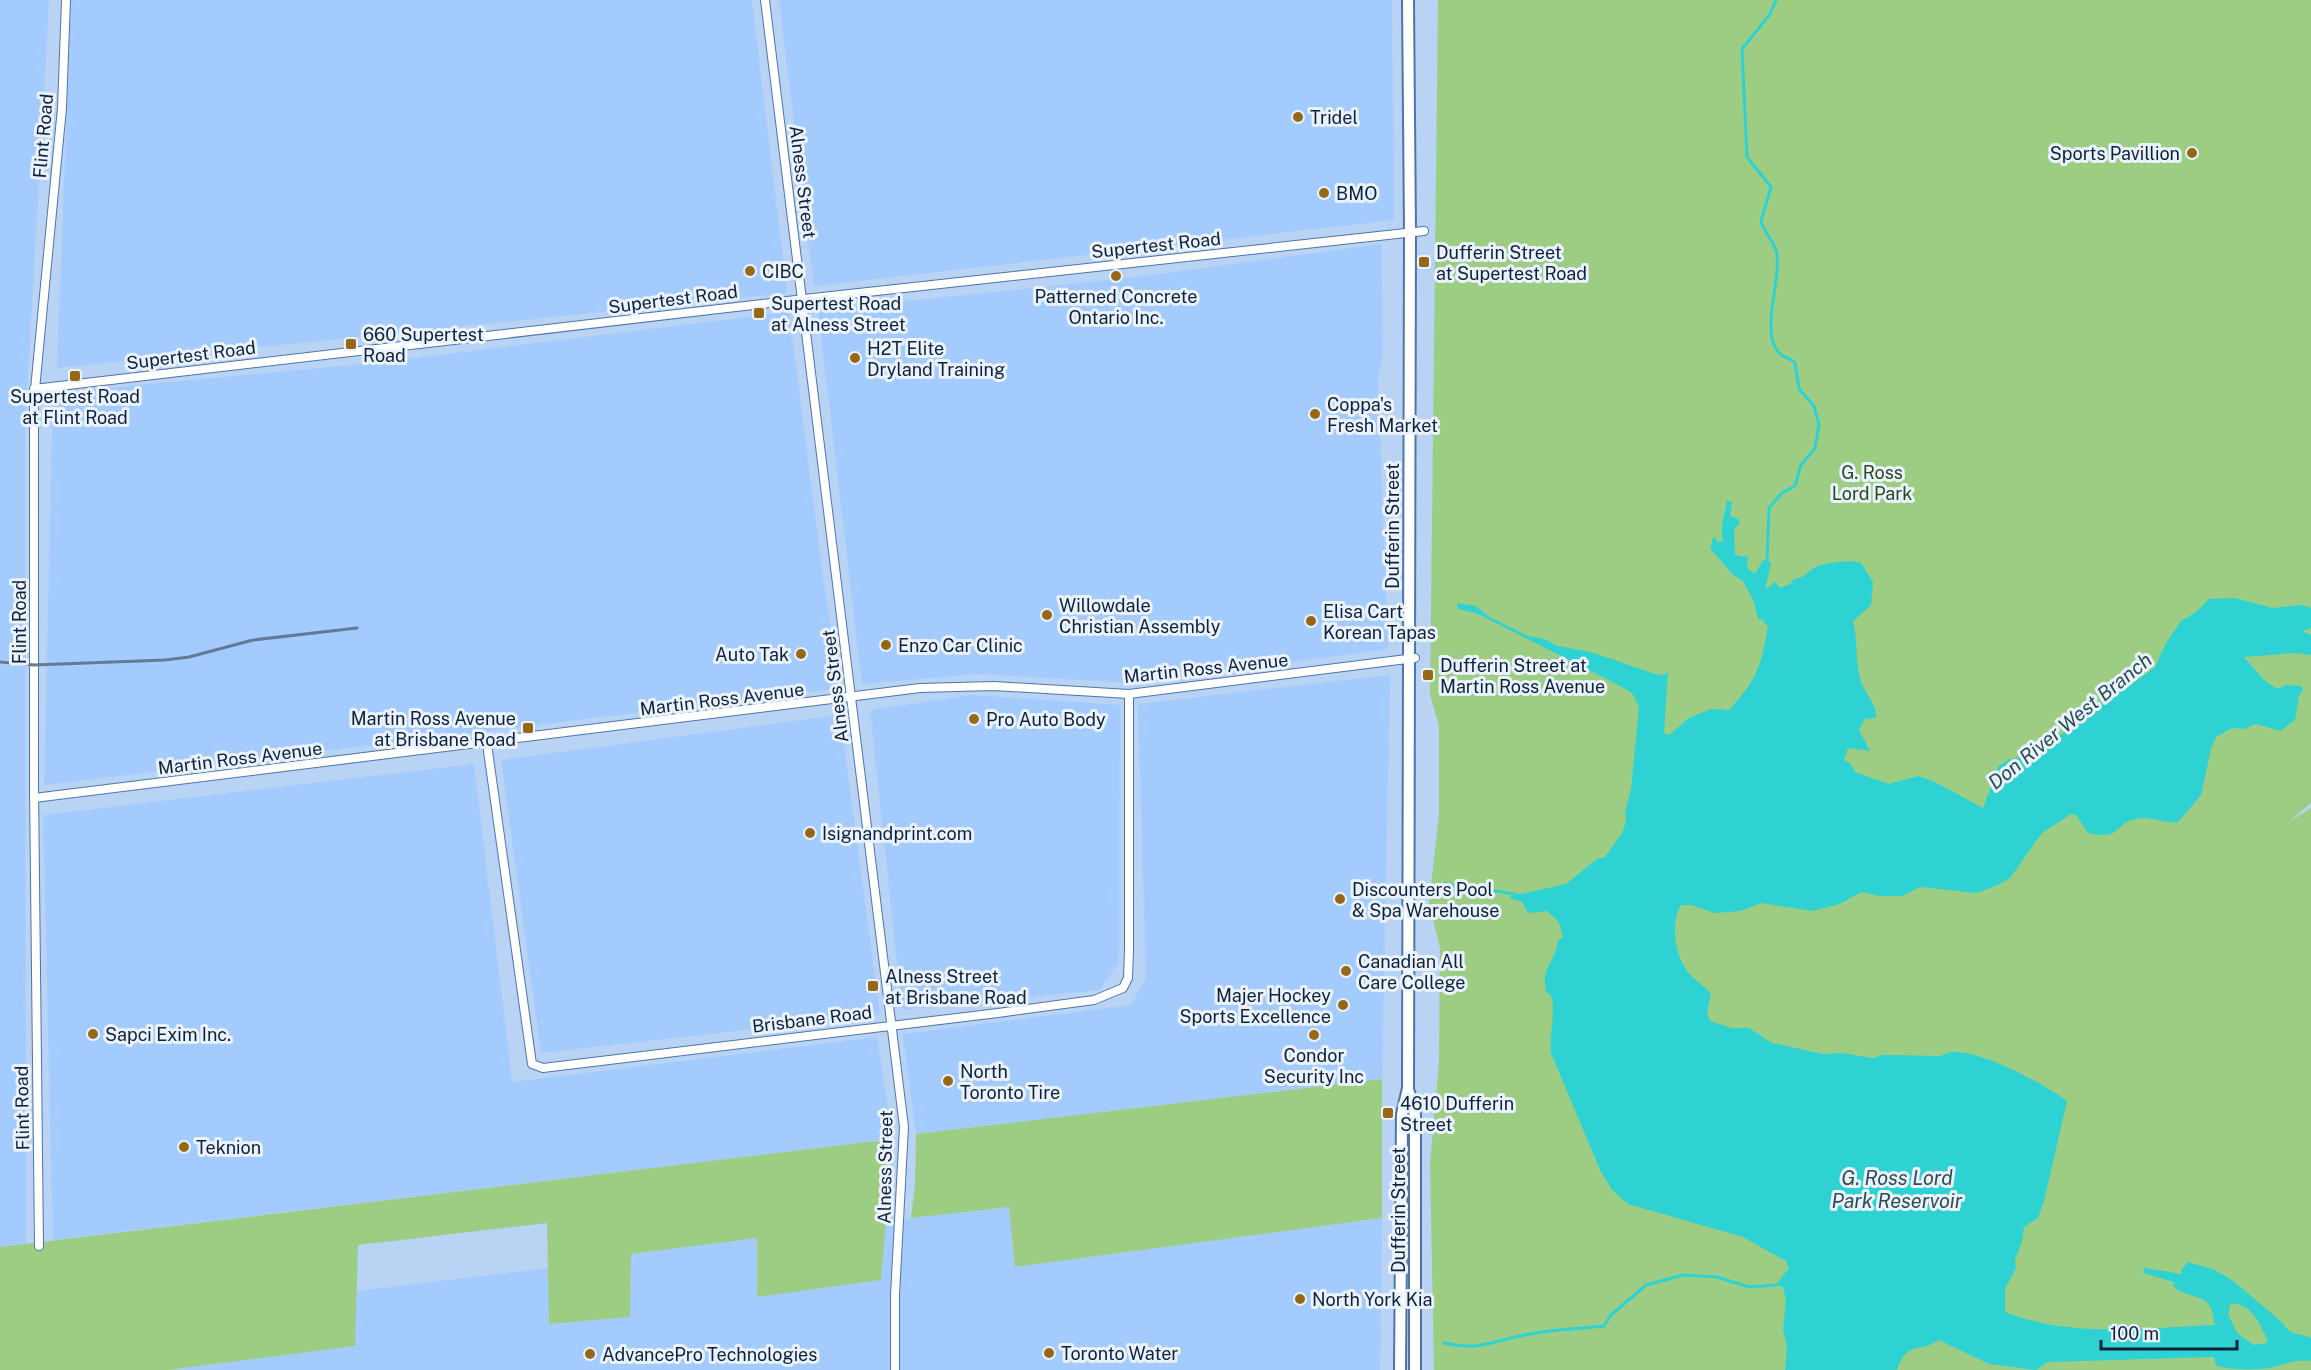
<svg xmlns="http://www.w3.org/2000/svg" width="2311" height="1370" font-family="'Public Sans',sans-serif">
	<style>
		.built { fill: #a4cbfd }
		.green { fill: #9dcd83 }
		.water { fill: #2fd2d2; fill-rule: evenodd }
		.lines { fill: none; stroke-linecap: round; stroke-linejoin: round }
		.stream { stroke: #2fd2d2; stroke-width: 3 }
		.street-casing { stroke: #4d75a9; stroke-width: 10 }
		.secondary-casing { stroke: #4d75a9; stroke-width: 14 }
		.street { stroke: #fff; stroke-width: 8 }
		.secondary { stroke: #fff; stroke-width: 10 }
		.rail { stroke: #637994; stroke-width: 3 }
		.poi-dot { fill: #966717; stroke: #e9f2fe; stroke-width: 2 }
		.labels { text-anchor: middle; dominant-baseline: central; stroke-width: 6; stroke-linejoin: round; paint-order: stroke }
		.poi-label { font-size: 18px; fill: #102136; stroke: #e9f2fe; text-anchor: start }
		.street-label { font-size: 18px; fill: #102136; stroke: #e9f2fe }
		.park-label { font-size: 18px; fill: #2c461b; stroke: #e9f2fe }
		.water-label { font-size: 20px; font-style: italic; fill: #2d4d4c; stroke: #e9f2fe }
	</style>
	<rect width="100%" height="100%" fill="#b9d3f5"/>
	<g class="built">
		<polygon points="0,0 49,0 25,431 26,1244 0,1247"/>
		<polygon points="71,0 752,0 787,293 57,368"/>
		<polygon points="779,0 1392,0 1394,220 814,286"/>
		<polygon points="1381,244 1383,352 1378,379 1388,649 1132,683 977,674 862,684 818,310 1129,278"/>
		<polygon points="789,312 824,584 841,688 44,785 53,393 373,363"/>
		<polygon points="1390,675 1382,1079 916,1134 903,1034 1131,1005 1146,978 1138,704"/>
		<polygon points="971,695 1120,705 1119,962 1100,990 902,1010 870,710"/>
		<polygon points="840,715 880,1015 541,1053 501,760"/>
		<polygon points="474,764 512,1082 877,1037 893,1139 53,1240 43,815"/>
		<polygon points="1009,1207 1016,1267 1382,1218 1380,1370 168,1370 354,1346 356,1291 549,1268 550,1324 630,1317 631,1254 757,1238 757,1296 881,1280 886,1221"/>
	</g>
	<g class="green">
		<polygon points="1438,0 2311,0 2311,803 2289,822 2311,808 2311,1370 1434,1370 1430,1163 1439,1062 1440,948 1429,903 1439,815 1439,726 1430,694"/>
		<polygon points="1382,1079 1382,1218 1015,1267 1009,1207 911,1218 915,1185 916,1134"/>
		<polygon points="893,1139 881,1280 757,1297 757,1238 631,1254 630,1317 549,1324 547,1223 358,1245 355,1346 168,1370 0,1370 0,1247"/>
	</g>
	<path class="water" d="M1727,500L1732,503L1730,516L1738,519L1740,523L1734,530L1735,555L1748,557L1747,568L1755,574L1763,560L1771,563L1765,590L1775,582L1780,588L1790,584L1794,579C1806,577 1804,574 1814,568C1824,562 1850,560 1861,563L1873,582L1871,605L1853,621C1858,640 1855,659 1860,678C1864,694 1877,702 1876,718L1865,719L1859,730L1870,751L1848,748L1844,760L1850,763L1855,772L1889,784L1918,776L1933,781L1983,808L1998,767L2008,760L2037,753L2042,746L2062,734L2111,695L2132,684L2155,667L2166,643L2181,621L2196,612L2209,599L2235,598L2272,608L2302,605L2311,608V628L2302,631L2311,635V655L2295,653L2244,657L2265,681L2277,689L2286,685L2301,686L2303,690L2299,696L2295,720L2280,731L2256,724L2244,729L2232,728L2216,737L2211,749L2201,795L2178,822C2163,824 2151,815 2136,819C2113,824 2122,841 2088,833L2076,815L2071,814L2042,833L2010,878L1996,886L1976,893L1920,887L1902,896H1880L1861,892L1840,904L1812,911L1761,903L1741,911L1715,913L1691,905H1681C1670,923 1675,954 1687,971C1694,980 1704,985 1711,994L1707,1011L1710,1021L1731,1028H1749L1772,1043L1823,1054L1842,1053L1872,1058L1884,1055L1941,1056C1963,1038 2045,1085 2067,1101L2044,1201L2038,1218L2024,1227L2022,1241L2015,1260L2016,1268L2005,1289V1312C2070,1338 2145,1328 2215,1325C2213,1320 2213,1311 2210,1306C2201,1293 2180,1297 2172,1284L2177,1283L2143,1273L2144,1268L2182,1274L2181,1270L2188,1262L2215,1270L2232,1280L2283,1323C2289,1336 2300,1333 2311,1338V1361C2296,1359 2283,1365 2269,1368C2252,1370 2232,1370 2216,1366L2214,1357L2048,1362L2036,1370L1989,1364L1939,1340C1919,1354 1907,1340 1897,1370H1785L1787,1346L1783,1330L1786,1300L1783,1287L1776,1285L1789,1268L1786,1261L1743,1237L1628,1204L1612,1190L1600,1170L1551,1053C1549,1035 1556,1010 1551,995L1546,992C1541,965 1554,966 1558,941L1563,937L1559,922L1547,911L1528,913L1522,902L1510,898L1511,896L1566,884L1597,859L1605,857L1622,833L1626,822L1625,812L1631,789L1639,707L1632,693L1620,686L1476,613L1458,609L1457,603L1476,606L1488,616L1528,636L1544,639L1558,646L1591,652L1655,674L1663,675L1668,672L1664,733L1669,735L1689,718L1711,709L1729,710C1757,679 1761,667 1768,627L1763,620L1758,619L1754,602L1743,581L1732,574L1710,548L1714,535L1717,542H1723C1719,526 1725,516 1727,500ZM2231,1303C2252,1305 2258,1321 2267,1338V1343L2254,1345L2238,1334L2228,1315Z"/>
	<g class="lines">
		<g class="stream">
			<path d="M1767,562L1769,508L1782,493L1795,486L1801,465L1815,448L1819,425L1814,406L1799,389L1795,363C1791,358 1784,358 1779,353C1760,332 1781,281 1777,255C1776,242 1764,234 1761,221L1771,187L1747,157L1742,49L1770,14L1776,0"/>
			<polyline points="1445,883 1472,893 1497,891 1518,895"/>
			<path d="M1444,1343C1479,1352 1498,1339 1530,1334C1555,1329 1579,1329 1604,1326L1611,1315L1646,1285L1683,1275L1717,1277L1749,1287L1776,1285"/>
		</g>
		<defs>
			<g id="street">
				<polyline points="765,0 904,1127 895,1295 895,1370"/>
				<polyline points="34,389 804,299 1424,231"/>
				<polyline points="487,744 532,1064 543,1068 998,1013 1094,1000 1123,988 1128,978 1129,950 1129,694"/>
				<polyline points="34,798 920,688 994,686 1129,694 1415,658"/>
				<polyline points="39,1246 34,787 34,400 62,108 66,0"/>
			</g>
			<g id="secondary">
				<polyline points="1409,1092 1415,1115 1415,1370"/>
				<polyline points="1400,1370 1402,1114 1408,1088 1410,232 1408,0"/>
			</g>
		</defs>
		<use href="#street" class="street-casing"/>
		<use href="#secondary" class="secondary-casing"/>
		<use href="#street" class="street"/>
		<use href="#secondary" class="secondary"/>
		<polyline class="rail" points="0,662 34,665 165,660 189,657 253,640 357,628"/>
	</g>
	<g class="poi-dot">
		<circle cx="1298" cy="117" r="6"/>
		<circle cx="2192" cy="153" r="6"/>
		<circle cx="1324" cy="193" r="6"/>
		<rect x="1418" y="256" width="12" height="12" rx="3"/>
		<circle cx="750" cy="271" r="6"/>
		<circle cx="1116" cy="276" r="6"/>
		<rect x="753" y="307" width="12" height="12" rx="3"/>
		<rect x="345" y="338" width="12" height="12" rx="3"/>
		<circle cx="855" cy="358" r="6"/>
		<rect x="69" y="370" width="12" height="12" rx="3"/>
		<circle cx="1315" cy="414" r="6"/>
		<circle cx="1047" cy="615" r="6"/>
		<circle cx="1311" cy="621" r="6"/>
		<circle cx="886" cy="645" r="6"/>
		<circle cx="801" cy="654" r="6"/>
		<rect x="1422" y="669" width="12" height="12" rx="3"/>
		<circle cx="974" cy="719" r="6"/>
		<rect x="522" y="722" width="12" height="12" rx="3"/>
		<circle cx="810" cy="833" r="6"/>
		<circle cx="1340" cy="899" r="6"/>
		<circle cx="1346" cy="971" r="6"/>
		<rect x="867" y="980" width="12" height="12" rx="3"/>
		<circle cx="1343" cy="1005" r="6"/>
		<circle cx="93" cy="1034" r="6"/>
		<circle cx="1314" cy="1035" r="6"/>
		<circle cx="948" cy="1081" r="6"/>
		<rect x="1382" y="1107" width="12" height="12" rx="3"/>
		<circle cx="184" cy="1147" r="6"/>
		<circle cx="1300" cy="1299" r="6"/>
		<circle cx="1049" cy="1353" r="6"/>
		<circle cx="590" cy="1354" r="6"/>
	</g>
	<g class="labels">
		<g class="poi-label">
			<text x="1310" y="117">Tridel</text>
			<text x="2180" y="153" text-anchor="end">Sports Pavillion</text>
			<text x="1336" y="193">BMO</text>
			<text x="1436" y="252">Dufferin Street<tspan x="1436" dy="21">at Supertest Road</tspan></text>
			<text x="762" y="271">CIBC</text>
			<text x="1116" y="296" text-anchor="middle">Patterned Concrete<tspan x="1116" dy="21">Ontario Inc.</tspan></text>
			<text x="771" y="303">Supertest Road<tspan x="771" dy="21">at Alness Street</tspan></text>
			<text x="363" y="334">660 Supertest<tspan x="363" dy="21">Road</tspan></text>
			<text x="867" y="348">H2T Elite<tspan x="867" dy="21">Dryland Training</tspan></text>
			<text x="75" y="396" text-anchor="middle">Supertest Road<tspan x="75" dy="21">at Flint Road</tspan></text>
			<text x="1327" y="404">Coppa's<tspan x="1327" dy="21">Fresh Market</tspan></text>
			<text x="1059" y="605">Willowdale<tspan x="1059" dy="21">Christian Assembly</tspan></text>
			<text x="1323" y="611">Elisa Cart<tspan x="1323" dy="21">Korean Tapas</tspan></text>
			<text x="898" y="645">Enzo Car Clinic</text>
			<text x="789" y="654" text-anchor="end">Auto Tak</text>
			<text x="1440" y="665">Dufferin Street at<tspan x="1440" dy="21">Martin Ross Avenue</tspan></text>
			<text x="516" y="718" text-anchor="end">Martin Ross Avenue<tspan x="516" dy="21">at Brisbane Road</tspan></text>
			<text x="986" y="719">Pro Auto Body</text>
			<text x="822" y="833">Isignandprint.com</text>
			<text x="1352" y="889">Discounters Pool<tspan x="1352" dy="21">&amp; Spa Warehouse</tspan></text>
			<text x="1358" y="961">Canadian All<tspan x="1358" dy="21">Care College</tspan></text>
			<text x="885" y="976">Alness Street<tspan x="885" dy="21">at Brisbane Road</tspan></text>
			<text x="1331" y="995" text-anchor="end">Majer Hockey<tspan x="1331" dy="21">Sports Excellence</tspan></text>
			<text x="105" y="1034">Sapci Exim Inc.</text>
			<text x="1314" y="1055" text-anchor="middle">Condor<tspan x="1314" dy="21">Security Inc</tspan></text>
			<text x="960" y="1071">North<tspan x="960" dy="21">Toronto Tire</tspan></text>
			<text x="1400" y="1103">4610 Dufferin<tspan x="1400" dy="21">Street</tspan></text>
			<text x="196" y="1147">Teknion</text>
			<text x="1312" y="1299">North York Kia</text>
			<text x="1061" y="1353">Toronto Water</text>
			<text x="602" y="1354">AdvancePro Technologies</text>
		</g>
		<g class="street-label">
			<text transform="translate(43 136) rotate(-85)">Flint Road</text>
			<text transform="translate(803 182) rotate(83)">Alness Street</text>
			<text transform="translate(1156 245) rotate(-6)">Supertest Road</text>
			<text transform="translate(673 299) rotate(-7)">Supertest Road</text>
			<text transform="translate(191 355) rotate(-7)">Supertest Road</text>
			<text transform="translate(1392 526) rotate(-90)">Dufferin Street</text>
			<text transform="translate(19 622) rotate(-90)">Flint Road</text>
			<text transform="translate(1206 668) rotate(-6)">Martin Ross Avenue</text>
			<text transform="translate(835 686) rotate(-97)">Alness Street</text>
			<text transform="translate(722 699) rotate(-7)">Martin Ross Avenue</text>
			<text transform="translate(240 758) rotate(-7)">Martin Ross Avenue</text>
			<text transform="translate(812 1019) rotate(-7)">Brisbane Road</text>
			<text transform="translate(22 1108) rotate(-91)">Flint Road</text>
			<text transform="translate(885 1167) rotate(-89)">Alness Street</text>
			<text transform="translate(1398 1210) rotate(-90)">Dufferin Street</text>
		</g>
		<g class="park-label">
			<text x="1872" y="472">G. Ross<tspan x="1872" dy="21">Lord Park</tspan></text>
		</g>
		<g class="water-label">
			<text transform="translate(2070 721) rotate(-39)">Don River West Branch</text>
			<text x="1897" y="1178">G. Ross Lord<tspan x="1897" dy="23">Park Reservoir</tspan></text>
		</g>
	</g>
	<path d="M2101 1340v9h136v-9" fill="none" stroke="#102136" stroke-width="3"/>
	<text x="2110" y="1340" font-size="18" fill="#102136" stroke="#e9f2fe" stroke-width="4.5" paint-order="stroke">100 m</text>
</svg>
